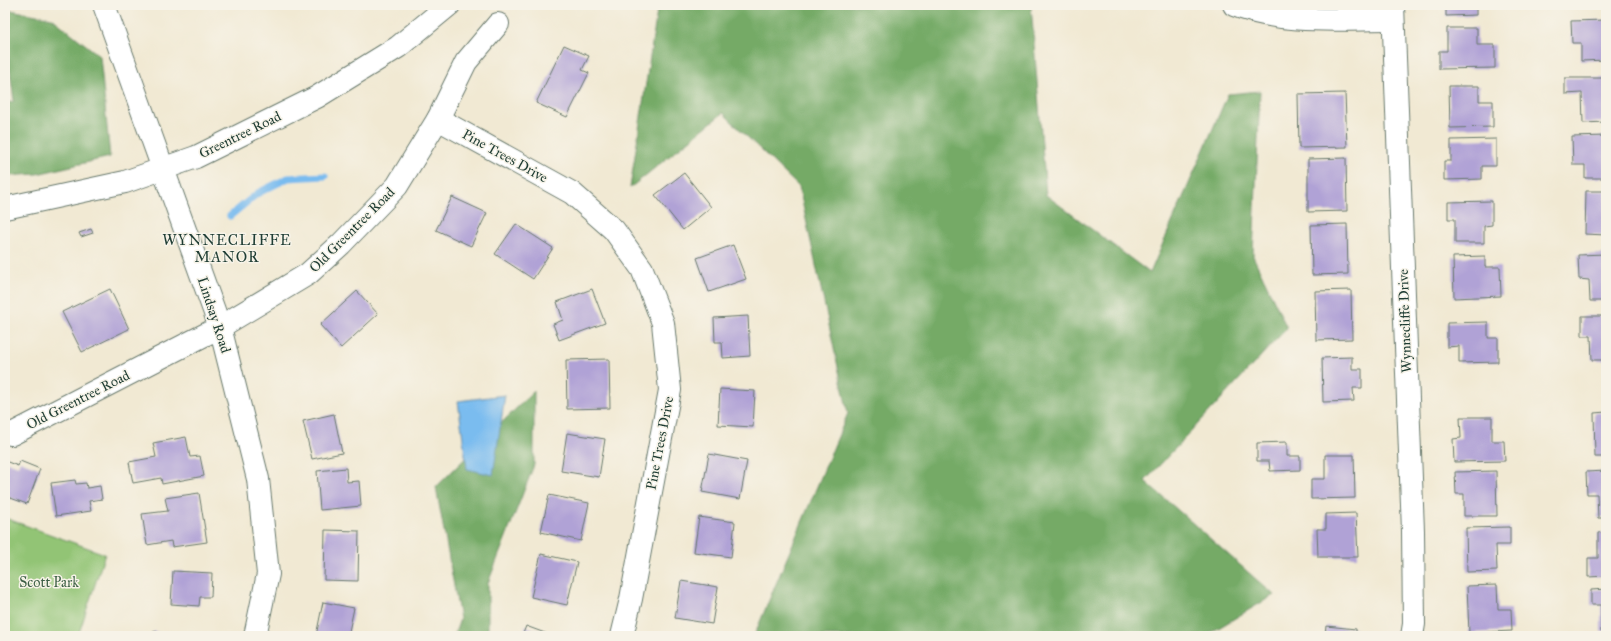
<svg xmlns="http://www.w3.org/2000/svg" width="1611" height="641" font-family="'IM FELL Great Primer',serif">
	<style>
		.green { fill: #92c474; stroke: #588054 }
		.forest { fill: #75aa66; stroke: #4a744d }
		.water { fill: #7abcef; stroke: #4c7c92 }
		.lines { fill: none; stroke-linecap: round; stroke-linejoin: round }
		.stream { stroke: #7abcef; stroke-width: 7 }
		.building { fill: #b0a2d6 }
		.minor-casing { stroke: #68796c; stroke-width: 24 }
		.major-casing { stroke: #68796c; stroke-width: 24 }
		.minor { stroke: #fff; stroke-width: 22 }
		.major { stroke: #fff; stroke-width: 22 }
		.labels { text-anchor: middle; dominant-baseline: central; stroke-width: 3; stroke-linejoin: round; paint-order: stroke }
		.street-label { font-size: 14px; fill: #1f3d34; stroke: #f7f3e8 }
		.park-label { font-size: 14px; fill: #3c5f44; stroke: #f7f3e8 }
		.neighbourhood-label { font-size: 15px; letter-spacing: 1px; fill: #1f3d34; stroke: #f7f3e8 }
	</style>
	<rect width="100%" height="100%" fill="#f7f3e8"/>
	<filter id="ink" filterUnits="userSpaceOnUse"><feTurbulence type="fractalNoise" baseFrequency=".025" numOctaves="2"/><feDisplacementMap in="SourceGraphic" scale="8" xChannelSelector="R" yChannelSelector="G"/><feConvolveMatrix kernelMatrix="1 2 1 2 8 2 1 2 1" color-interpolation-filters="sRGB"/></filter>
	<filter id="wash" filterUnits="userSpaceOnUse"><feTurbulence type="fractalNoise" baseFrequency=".012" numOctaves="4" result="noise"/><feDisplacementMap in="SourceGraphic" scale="16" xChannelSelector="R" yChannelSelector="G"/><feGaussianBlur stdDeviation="0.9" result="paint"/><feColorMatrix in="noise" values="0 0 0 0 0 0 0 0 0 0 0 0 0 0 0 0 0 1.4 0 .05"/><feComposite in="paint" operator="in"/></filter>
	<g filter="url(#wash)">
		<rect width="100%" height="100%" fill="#f1e9d3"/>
		<polygon class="green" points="5,518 105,554 78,636 5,636"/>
		<g class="forest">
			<polygon points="615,5 1031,5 1046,195 1150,273 1228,94 1260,91 1253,256 1287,328 1145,481 1274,595 1205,636 754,636 848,413 799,187 723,113 630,188 657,11"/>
			<polygon points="5,9 52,18 100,56 110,157 37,174 5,176 5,103 14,101 5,34"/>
			<polygon points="534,391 534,465 488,583 488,636 454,636 460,619 436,487"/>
		</g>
		<polygon class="water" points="505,395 493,475 467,469 458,401"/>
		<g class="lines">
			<polyline class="stream" points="230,216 258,193 288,178 325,176"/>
		</g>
		<g id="blocks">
			<g class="building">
				<polygon points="1446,5 1476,5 1476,15 1446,16"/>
				<polygon points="1606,20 1606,60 1581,61 1581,43 1572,43 1571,21"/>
				<polygon points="1447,28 1477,28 1477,45 1495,45 1495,68 1439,69 1439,51 1447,51"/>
				<polygon points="564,45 589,56 582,70 589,73 567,117 536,103"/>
				<polygon points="1565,78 1606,78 1606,122 1583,123 1582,93 1565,94"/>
				<polygon points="1449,86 1479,86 1479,101 1493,101 1493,127 1450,128"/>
				<polygon points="1345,93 1347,147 1299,148 1298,94"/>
				<polygon points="1606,136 1606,178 1585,178 1585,165 1573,165 1572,137"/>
				<polygon points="1496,139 1496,166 1482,166 1482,179 1444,180 1444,161 1451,161 1451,140"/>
				<polygon points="1346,158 1347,211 1308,212 1308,159"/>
				<polygon points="684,173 711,207 683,230 655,195"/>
				<polygon points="1586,191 1606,191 1606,235 1585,234"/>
				<polygon points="452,197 487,213 471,246 436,230"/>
				<polygon points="1492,201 1492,225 1484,226 1484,243 1455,243 1455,219 1448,219 1448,202"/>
				<polygon points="516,224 553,248 533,279 495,254"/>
				<polygon points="1347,224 1348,274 1312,275 1311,225"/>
				<polygon points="91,229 93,233 81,237 79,233"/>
				<polygon points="733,245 746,279 709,292 697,258"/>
				<polygon points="1606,254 1606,301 1590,301 1589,280 1579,279 1578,255"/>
				<polygon points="1485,256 1485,267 1500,267 1501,296 1454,298 1453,257"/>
				<polygon points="110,289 129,329 82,352 62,312"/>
				<polygon points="592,289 605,323 559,340 553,324 563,320 557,302"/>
				<polygon points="1351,290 1352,339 1316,340 1315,291"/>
				<polygon points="357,291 378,314 341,348 320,325"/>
				<polygon points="748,316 750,356 723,358 722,342 715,342 714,318"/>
				<polygon points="1582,316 1606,316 1606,360 1592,360 1591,336 1582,336"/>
				<polygon points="1488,322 1488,338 1498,338 1498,362 1459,363 1459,346 1447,347 1447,323"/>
				<polygon points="1352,357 1352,369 1362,369 1362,388 1353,388 1354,401 1323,402 1322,358"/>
				<polygon points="609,359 610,408 567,409 566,360"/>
				<polygon points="720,389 755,391 753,427 718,425"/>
				<polygon points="1606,412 1606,457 1595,457 1594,413"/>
				<polygon points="334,414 342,453 312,459 303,421"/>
				<polygon points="1460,417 1492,417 1492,441 1504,441 1505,461 1454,462 1453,439 1461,438"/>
				<polygon points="567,433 605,439 599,477 561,471"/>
				<polygon points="186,437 190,457 200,456 204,476 162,484 161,478 133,483 129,462 156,457 153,443"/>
				<polygon points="1287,442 1287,456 1300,456 1300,470 1270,471 1269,461 1257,461 1257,443"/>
				<polygon points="709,454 747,461 740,499 702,492"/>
				<polygon points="1325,455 1354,455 1355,498 1311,499 1311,479 1325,479"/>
				<polygon points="5,461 18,466 20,461 40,469 27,504 5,496"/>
				<polygon points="346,468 347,482 359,481 361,506 320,510 317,471"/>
				<polygon points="1496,471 1497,516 1464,516 1464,494 1456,494 1455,472"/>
				<polygon points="1606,471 1606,518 1598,518 1597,494 1587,494 1586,472"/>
				<polygon points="75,480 76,484 86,483 87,488 100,486 102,499 89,501 91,511 56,516 51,483"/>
				<polygon points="199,493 207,542 172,547 171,541 147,545 142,514 168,511 165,498"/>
				<polygon points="549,495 589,503 581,541 541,532"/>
				<polygon points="1356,513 1358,557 1318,557 1317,529 1326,529 1326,514"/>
				<polygon points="699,517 735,522 731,557 694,552"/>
				<polygon points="1510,527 1510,545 1496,545 1497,571 1467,572 1466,528"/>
				<polygon points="325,530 359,531 358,581 324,580"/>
				<polygon points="1606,532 1606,576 1588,577 1588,558 1598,558 1598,533"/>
				<polygon points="541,554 577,562 567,605 531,597"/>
				<polygon points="173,571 212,573 211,597 200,597 199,606 171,604"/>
				<polygon points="681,581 718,587 712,624 675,618"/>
				<polygon points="1497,585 1498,609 1511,609 1512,631 1469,633 1467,586"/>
				<polygon points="1606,589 1606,632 1601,632 1601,605 1591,605 1591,590"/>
				<polygon points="323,602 354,608 348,636 316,636"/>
				<polygon points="526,626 553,636 522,636"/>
				<polygon points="1326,626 1356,629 1356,636 1325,636"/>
				<polygon points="154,631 168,636 152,636"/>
			</g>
		</g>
	</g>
	<g filter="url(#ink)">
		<use href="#blocks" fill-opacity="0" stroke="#68796c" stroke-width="1"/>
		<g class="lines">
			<defs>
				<g id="minor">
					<polyline points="104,5 220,327 258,479 268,574 255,636"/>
					<path d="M1234,5C1284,25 1340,19 1393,19"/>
					<polyline points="1393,5 1413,531 1414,624 1412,636"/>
					<polyline points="438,119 572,193 614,230 642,269 663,323 670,390 631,599 622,636"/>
					<polyline points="5,433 12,434 220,327 308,274 341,244 397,186 438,119 466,62 498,24"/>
				</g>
				<polyline id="major" points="5,208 125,182 196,157 317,97 398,47 449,5"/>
			</defs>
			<use href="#minor" class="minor-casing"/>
			<use href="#major" class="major-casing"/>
			<use href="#minor" class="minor"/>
			<use href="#major" class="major"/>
		</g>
	</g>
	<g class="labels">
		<g class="street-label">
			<text transform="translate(240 135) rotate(-26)">Greentree Road</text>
			<text transform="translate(505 156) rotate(29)">Pine Trees Drive</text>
			<text transform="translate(352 230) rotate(-45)">Old Greentree Road</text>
			<text transform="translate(214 315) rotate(72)">Lindsay Road</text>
			<text transform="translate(1405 321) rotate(-92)">Wynnecliffe Drive</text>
			<text transform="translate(78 400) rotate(-27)">Old Greentree Road</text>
			<text transform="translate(660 443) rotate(-79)">Pine Trees Drive</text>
		</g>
		<g class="park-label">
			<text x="49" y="582">Scott Park</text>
		</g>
		<g class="neighbourhood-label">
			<text x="227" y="240">WYNNECLIFFE<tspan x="227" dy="17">MANOR</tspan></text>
		</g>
	</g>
	<rect width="1611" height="641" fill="none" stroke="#f7f3e8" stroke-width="20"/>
</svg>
